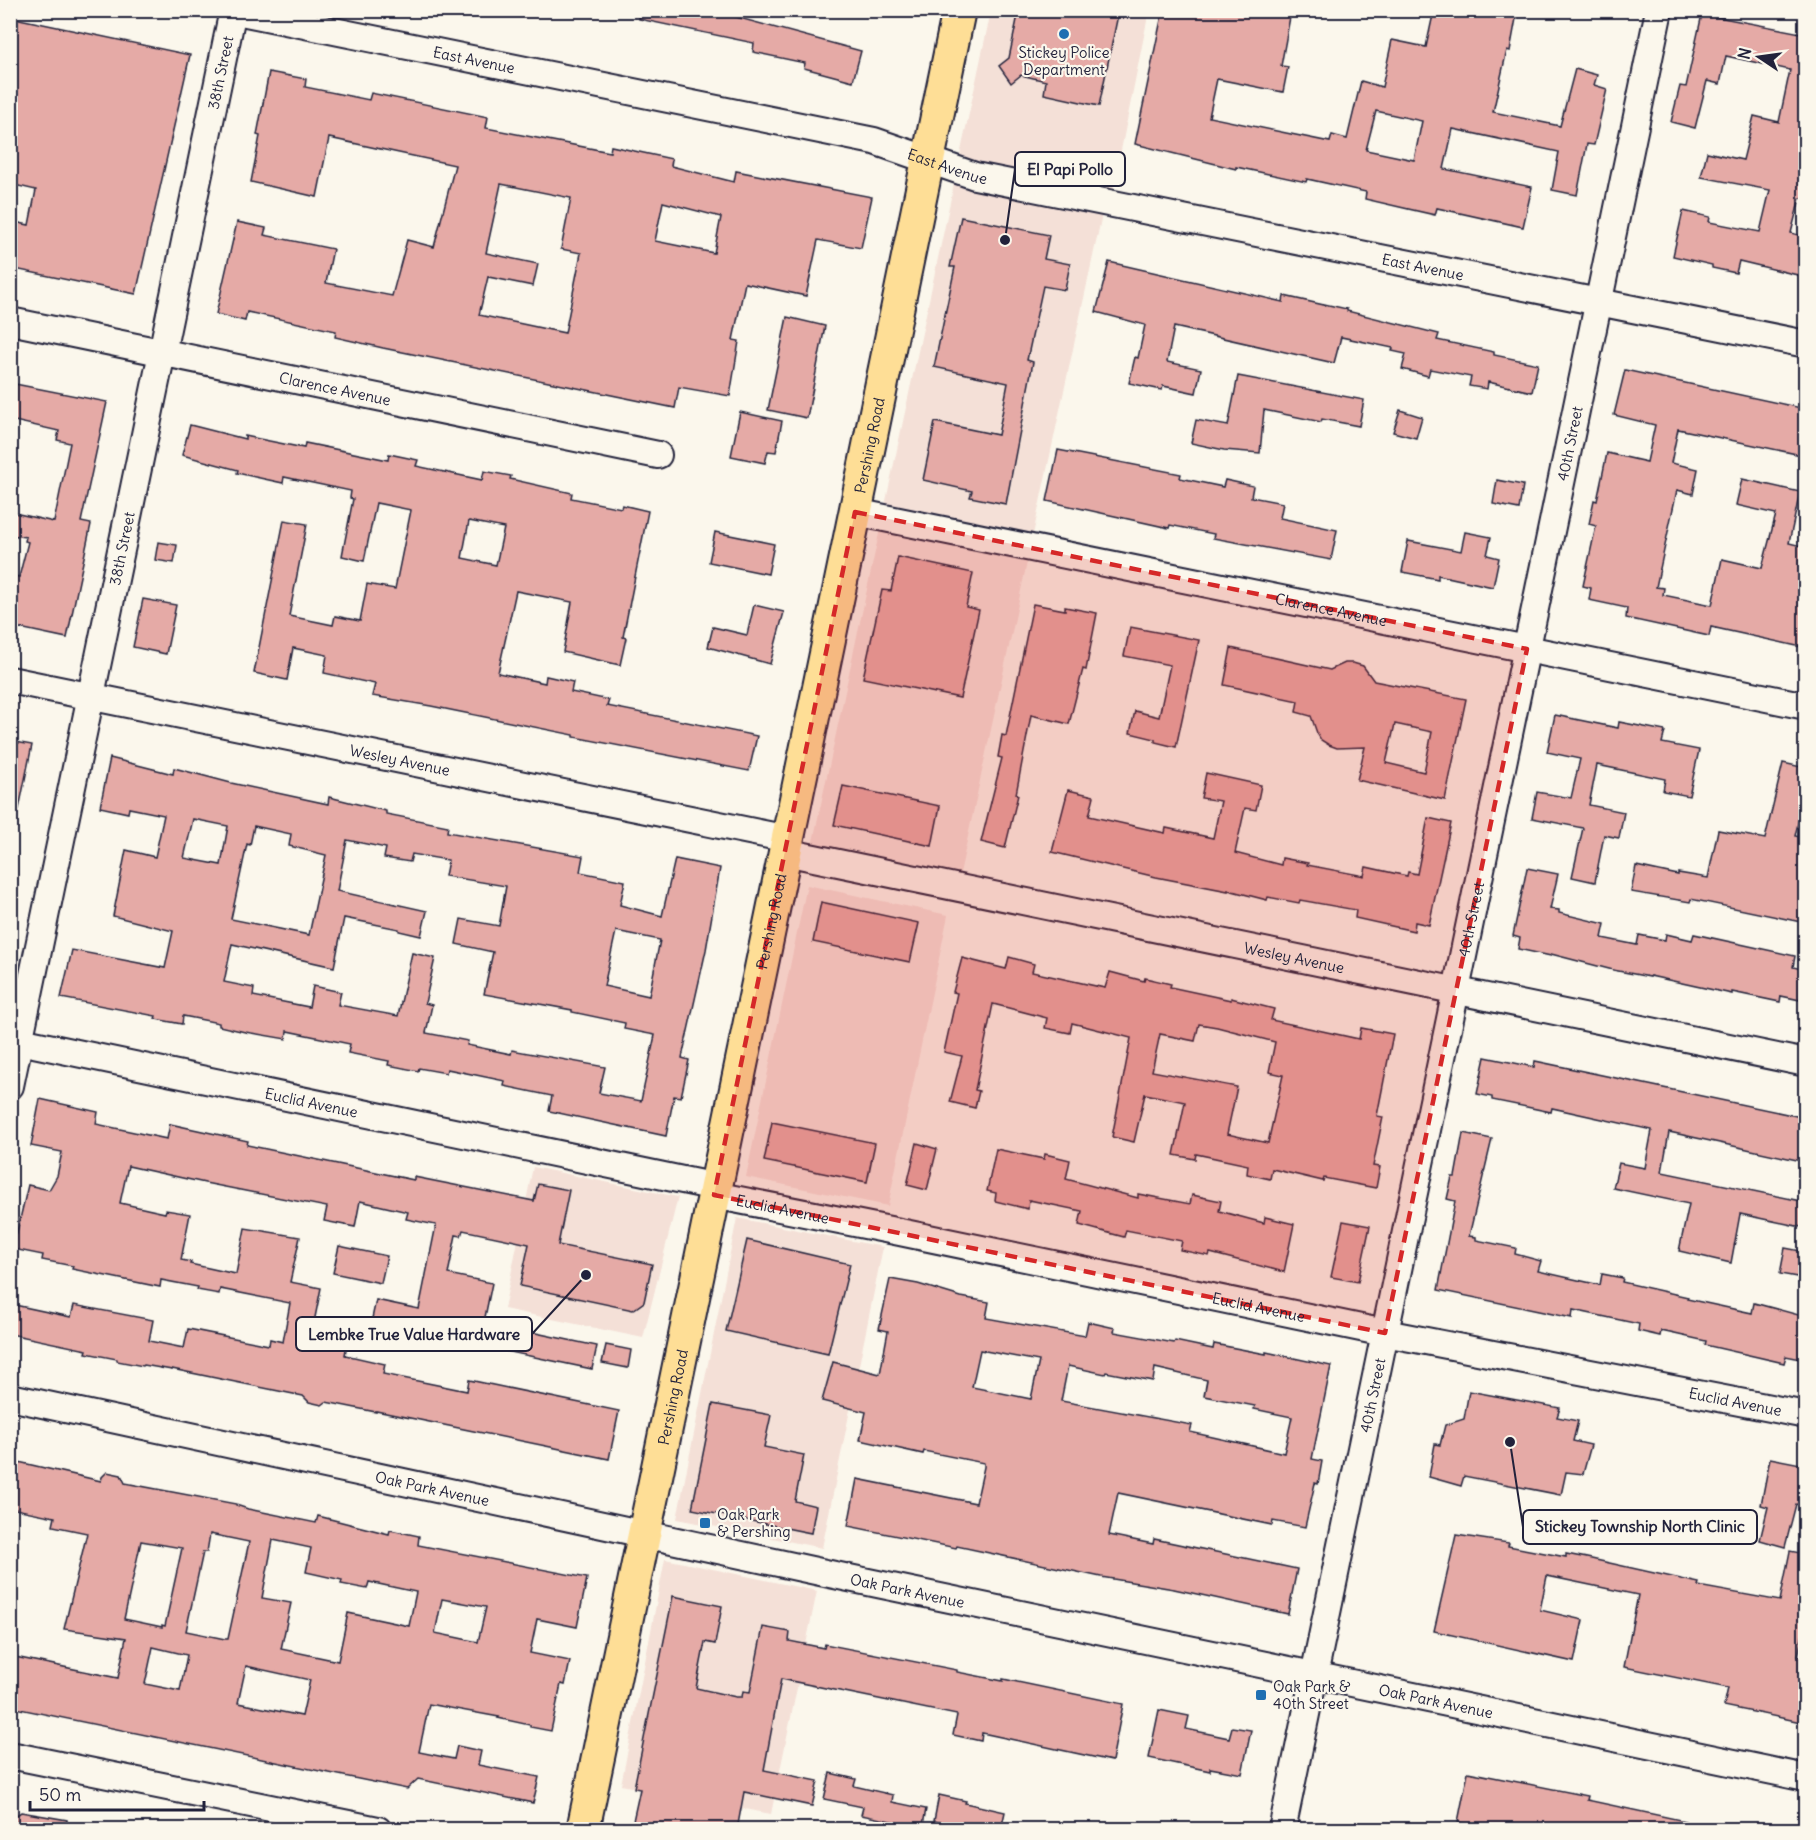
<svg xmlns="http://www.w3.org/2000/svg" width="1816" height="1840" font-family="Delius,sans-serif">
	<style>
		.built { fill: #f4e0d7 }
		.building { fill: #e5aaa6; stroke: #22223b; stroke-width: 1.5; fill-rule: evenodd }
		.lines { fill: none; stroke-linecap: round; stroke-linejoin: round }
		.minor-casing { stroke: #22223b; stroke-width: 30 }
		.major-casing { stroke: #22223b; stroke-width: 36 }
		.minor { stroke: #fbf7ec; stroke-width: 26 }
		.major { stroke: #fede96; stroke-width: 32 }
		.marked { fill: #d62828; fill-opacity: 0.2; stroke: #d62828; stroke-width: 4.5; stroke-dasharray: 12 8; stroke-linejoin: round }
		.poi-dot { fill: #1f6fb2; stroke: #fbf7ec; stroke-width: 2 }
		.labels { text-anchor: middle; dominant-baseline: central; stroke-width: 4.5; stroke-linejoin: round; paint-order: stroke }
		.poi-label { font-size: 15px; fill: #22223b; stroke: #fbf7ec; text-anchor: start }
		.street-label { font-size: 15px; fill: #22223b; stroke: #fbf7ec }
		.leader { fill: none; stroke: #22223b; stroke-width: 2 }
		.callout-dot { fill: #22223b; stroke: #fbf7ec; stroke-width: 2 }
		.callout { fill: #fbf7ec; stroke: #22223b; stroke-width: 2 }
		.callout-label { font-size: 16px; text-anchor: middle; font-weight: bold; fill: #22223b }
	</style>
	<rect width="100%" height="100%" fill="#fbf7ec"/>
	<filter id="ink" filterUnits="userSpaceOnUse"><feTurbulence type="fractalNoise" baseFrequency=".0167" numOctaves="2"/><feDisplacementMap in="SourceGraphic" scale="12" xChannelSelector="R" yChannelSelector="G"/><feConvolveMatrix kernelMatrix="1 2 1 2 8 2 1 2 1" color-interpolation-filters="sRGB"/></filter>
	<g filter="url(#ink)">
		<g class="built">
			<polygon points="991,11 1149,11 1113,190 1106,196 959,878 812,846"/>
			<polygon points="807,885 948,915 888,1206 746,1177"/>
			<polygon points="533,1167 678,1197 643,1338 504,1309"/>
			<polygon points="737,1218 883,1247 822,1548 677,1519"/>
			<polygon points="665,1559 817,1591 771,1814 621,1785"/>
		</g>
		<g class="building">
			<polygon points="640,10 710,10 861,51 853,81 804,68 805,63 753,52 754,43 639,19"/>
			<polygon points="1019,10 1119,10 1099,106 1044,94 1046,81 1021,75 1011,83 999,66 1009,58"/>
			<path d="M1163,10H1253L1290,17L1281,66L1288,67L1283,92L1217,79L1209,117L1330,142L1332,135L1347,139L1361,81L1382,87L1392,40L1426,47L1434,10H1506L1517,13L1510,51L1507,50L1493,112L1560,126L1575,69L1597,75L1594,85L1607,89L1594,145L1587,144L1577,195L1552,190L1559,152L1453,129L1444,169L1532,187L1523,227L1437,208L1435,215L1404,208L1365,199L1366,192L1307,179L1306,182L1236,167V169L1135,144ZM1376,111L1422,121L1414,160L1366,150Z"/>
			<polygon points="1702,14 1806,34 1806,199 1800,198 1791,233 1806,237 1806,277 1739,261 1736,273 1712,268 1712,265 1673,256 1683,211 1710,217 1709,222 1760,232 1770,190 1701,177 1707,152 1743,160 1754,116 1779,122 1790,70 1726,56 1720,84 1707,81 1695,128 1671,122 1680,86 1686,87"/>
			<polygon points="10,17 190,55 136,294 10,268 10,221 29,225 36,190 10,184"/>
			<path d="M269,72L306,79L305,87L369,100L371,93L488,117L486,128L610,152L611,146L672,159L671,166L734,182L736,171L872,197L861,248L818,240L806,296L745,283L733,340L739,341L730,396L679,387L675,408L383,348L335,337L336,331L247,312L245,321L216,314L237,222L266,228L264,235L333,249L326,283L392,296L407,240L434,247L455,165L329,138L317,197L251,182L260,136L257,135ZM501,184L571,198L561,249L581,253L565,333L479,315L488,277L533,286L538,264L486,253ZM663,202L721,217L714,253L655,241Z"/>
			<polygon points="961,217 1049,235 1044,259 1070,264 1065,290 1043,286 1027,360 1033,362 1006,504 970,497 972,491 923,480 935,422 998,435 1008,383 934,367 955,267 950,267"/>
			<polygon points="1109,262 1283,302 1284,296 1324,305 1324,304 1347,309 1347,311 1439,334 1437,340 1494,352 1494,355 1538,364 1532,392 1488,382 1487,389 1469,386 1471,377 1430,369 1428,376 1402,369 1406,354 1392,351 1393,348 1341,337 1334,363 1174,327 1167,362 1201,369 1196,393 1163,386 1162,390 1129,383 1135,357 1138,358 1145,325 1096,312"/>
			<polygon points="787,317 825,326 807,418 768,410"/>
			<polygon points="1625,370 1806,409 1806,456 1678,429 1671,463 1698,469 1693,494 1677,490 1656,587 1664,588 1663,595 1712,605 1722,559 1762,568 1776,514 1736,505 1742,479 1800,492 1789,543 1806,547 1806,648 1711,627 1709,636 1626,618 1627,608 1589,600 1591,588 1583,586 1596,526 1589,524 1594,500 1597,501 1607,453 1647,462 1655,425 1614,415"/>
			<polygon points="1238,376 1364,400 1359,426 1322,419 1321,422 1264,410 1260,453 1224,450 1191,443 1196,420 1228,426"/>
			<polygon points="10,383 107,402 81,522 91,524 67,638 10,626 10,575 19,577 28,542 25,541 26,537 10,535 10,512 54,522 70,443 57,440 59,431 10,420"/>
			<polygon points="1400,410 1422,417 1416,438 1393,432"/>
			<polygon points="740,412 782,421 776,452 768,451 765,463 731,456"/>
			<path d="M190,425L245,439V436L304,448L305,443L388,460L389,454L418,460L416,466L482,480L484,471L511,476L510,479L572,493L571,498L621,508L622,505L648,511L623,637L626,638L620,665L563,652L572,602L516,591L498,673L545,683L546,676L573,682L571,692L609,700L607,706L757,736L749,771L574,737V735L431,706L372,696L375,684L324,673L327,655L293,648L287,680L254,673L284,520L307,524L289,616L333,625L335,616L360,621L367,584L395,589L411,510L376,503L364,561L342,556L353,499L350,498L351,491L284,477L283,483L237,473L238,470L182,455ZM469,521L504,528L496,565L462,558Z"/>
			<polygon points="1058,450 1181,474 1180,478 1223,487 1225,480 1253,486 1251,497 1283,503 1280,518 1337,530 1331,560 1213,538 1214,534 1170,525 1169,528 1047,501"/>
			<polygon points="1497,480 1523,485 1519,509 1493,504"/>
			<polygon points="715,532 774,544 768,574 709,562"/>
			<polygon points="1465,532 1491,537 1487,555 1499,558 1493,587 1438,575 1438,579 1402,572 1408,541 1461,551"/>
			<polygon points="158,542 177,545 174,563 155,560"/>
			<polygon points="898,557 973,573 966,607 979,610 960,698 863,678 882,590 891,591"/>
			<polygon points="143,599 176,605 166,654 133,647"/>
			<polygon points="1033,604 1065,610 1065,607 1097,613 1086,670 1083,669 1069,724 1031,715 1016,794 1018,795 1005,848 981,842 1002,758 998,757 1002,735 1006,736"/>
			<polygon points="754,605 784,612 770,664 708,647 713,627 747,635"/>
			<polygon points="1130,627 1199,640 1176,747 1155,742 1155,739 1130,733 1135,711 1159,717 1170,665 1124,656"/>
			<path d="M1231,648L1330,670L1345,663H1353L1363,666L1374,681L1466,699L1445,800L1357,780L1365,747L1337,748L1329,745L1321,740L1317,733L1311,716L1296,712L1298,701L1224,685ZM1395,724L1432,732L1424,772L1386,763Z"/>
			<polygon points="1555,715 1618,728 1619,722 1665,731 1662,743 1699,750 1689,796 1663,791 1665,779 1597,765 1589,805 1624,812 1619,838 1604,835 1595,882 1572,877 1583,828 1532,818 1537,792 1571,798 1580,759 1547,752"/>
			<polygon points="10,741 32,745 19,809 10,808"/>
			<path d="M110,758L173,774L174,768L231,783L328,804L329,797L386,811V814L448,826L447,832L583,856L580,872L625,881L620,905L662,916L675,859L720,868L706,950L683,1053L682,1058L689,1060L681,1097L674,1096L666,1136L549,1111L552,1096L504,1086L505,1081L447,1069L446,1073L419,1068L418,1071L388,1065L389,1061L348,1053L350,1044L287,1031L286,1039L245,1032L219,1026V1023L183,1016L182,1024L155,1019L156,1016L61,998L72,950L165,968L173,931L113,916L126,850L155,857L164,815L129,808L128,813L100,807ZM193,819L228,826L221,865L184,858ZM254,826L291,834L289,846L326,855L309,935L231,919L247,844L250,845ZM347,840L386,848L384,858L410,862L412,854L448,860L445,876L506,886L499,926L461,919L456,944L493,952L484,994L572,1010V1012L625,1023L624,1029L655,1035L641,1101L599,1093L605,1067L512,1050L511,1054L467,1045L468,1041L426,1033L432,1005L425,1003L435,958L412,953L398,1016L338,1005L341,992L313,986L309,1007L253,996L254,988L224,982L232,944L334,967L344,918L399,929V931L421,936L427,911L337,891ZM616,931L660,940L649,996L604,986Z"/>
			<polygon points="1783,763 1806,768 1806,790 1795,836 1806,838 1806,923 1691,899 1690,902 1631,892 1636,866 1678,875 1678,873 1708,878 1718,830 1765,839"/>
			<polygon points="1206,773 1261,785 1256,810 1245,808 1235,853 1281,865 1282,858 1308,863 1307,865 1364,876 1366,867 1407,876 1408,872 1417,874 1428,818 1451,823 1429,925 1415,922 1414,931 1355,918 1356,910 1300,900 1299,903 1268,897 1267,900 1228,890 1228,891 1156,877 1052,852 1068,790 1094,796 1089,816 1165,833 1166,828 1213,838 1221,801 1201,798"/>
			<polygon points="843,786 940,806 932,846 834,825"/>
			<polygon points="1527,868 1558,874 1550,909 1559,910 1559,913 1605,924 1602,938 1637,945 1639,935 1665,940 1666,934 1692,940 1694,934 1795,956 1793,967 1806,970 1800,1000 1781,996 1780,1002 1732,992 1732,994 1650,976 1650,977 1613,970 1551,954 1551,956 1518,949 1520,938 1513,936"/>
			<polygon points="821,902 919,923 910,962 813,942"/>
			<path d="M1009,957L1034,964L1032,972L1105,988L1110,972L1144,981L1145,978L1171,984L1170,987L1231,1000V998L1274,1009L1271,1020L1304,1027L1359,1039L1361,1028L1393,1034L1377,1116L1383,1117L1373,1166L1380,1167L1376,1188L1324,1178L1323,1181L1272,1169L1270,1179L1247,1174L1248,1165L1196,1154L1195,1159L1174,1155L1185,1102L1145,1094L1134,1142L1112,1137L1131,1038L1072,1023L1070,1033L1045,1028L1047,1018L993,1004L975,1090L979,1091L975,1108L950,1102L962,1056L944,1052L957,993L953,992L962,958L1006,969ZM1199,1024L1217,1027L1275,1042L1269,1072L1283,1075L1268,1143L1227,1134L1237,1087L1152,1071L1160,1034L1195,1041Z"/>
			<polygon points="1485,1057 1534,1067 1535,1061 1806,1118 1806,1162 1669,1132 1662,1172 1806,1202 1806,1228 1740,1214 1731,1263 1679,1251 1689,1204 1613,1188 1619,1163 1645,1168 1652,1130 1552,1108 1551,1112 1492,1100 1492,1097 1477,1094"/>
			<polygon points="40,1099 98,1112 96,1124 167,1139 170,1124 248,1141 247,1145 414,1180 414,1177 534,1201 538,1184 569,1190 558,1245 652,1264 644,1302 633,1310 520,1286 529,1244 463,1230 461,1236 456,1235 448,1274 492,1283 484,1322 597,1346 592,1369 371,1323 376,1300 419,1309 436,1225 406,1219 408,1212 360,1201 355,1227 324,1221 327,1207 205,1183 128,1166 120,1203 165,1213 166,1210 190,1214 181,1260 191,1262 190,1264 236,1274 245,1228 300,1237 290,1282 321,1288 311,1337 347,1344 345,1355 385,1364 383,1374 467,1391 469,1380 619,1411 609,1459 376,1411 376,1412 326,1402 322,1405 309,1402 303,1396 172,1369 172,1370 144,1365 143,1366 117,1361 117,1359 86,1353 87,1350 10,1334 10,1304 71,1317 74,1305 153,1320 149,1341 184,1348 188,1329 269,1345 270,1339 283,1342 290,1303 220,1289 219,1294 197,1290 198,1287 161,1280 160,1287 72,1269 73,1266 42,1260 43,1255 13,1249 28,1185 49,1190 57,1176 62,1152 31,1146"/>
			<polygon points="772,1122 875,1143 867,1182 764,1161"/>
			<polygon points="1463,1133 1492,1139 1469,1236 1476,1237 1476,1240 1516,1248 1515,1254 1541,1261 1538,1271 1600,1285 1602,1274 1623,1278 1622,1282 1688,1297 1687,1299 1752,1313 1754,1303 1806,1317 1806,1360 1786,1356 1784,1363 1705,1345 1706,1341 1661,1331 1660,1336 1638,1331 1639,1324 1573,1310 1572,1318 1438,1290 1455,1201 1447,1199 1452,1177 1455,1177"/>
			<polygon points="917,1143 937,1149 927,1190 907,1185"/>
			<polygon points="996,1149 1044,1159 1045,1154 1070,1160 1066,1179 1138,1198 1138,1194 1190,1204 1192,1195 1221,1201 1219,1211 1264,1223 1265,1217 1294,1224 1284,1272 1210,1253 1209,1256 1180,1250 1182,1241 1126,1230 1124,1237 1079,1225 1082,1211 1029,1200 1028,1209 995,1201 996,1193 987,1191"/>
			<polygon points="1343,1221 1370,1226 1358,1282 1331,1277"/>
			<polygon points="747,1240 850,1264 828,1354 726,1331"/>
			<polygon points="339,1246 387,1256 381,1283 333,1273"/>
			<polygon points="1785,1248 1806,1252 1803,1278 1780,1274"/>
			<path d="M890,1279L918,1284L961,1297L989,1302L986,1318L1085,1336L1088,1322L1115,1328L1114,1332L1174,1343L1175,1341L1213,1349L1214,1344L1266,1354V1352L1331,1366L1312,1459L1322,1461L1318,1484L1315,1483L1305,1527L1273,1521L1272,1525L1118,1493L1109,1535L1153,1544L1154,1539L1297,1569L1288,1614L1174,1589L1101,1577L957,1546L956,1548L848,1526L857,1479L976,1503L984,1467V1463L924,1451L923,1454L860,1440L866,1412L822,1401L833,1362L880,1374L888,1331L879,1329ZM980,1350L1039,1361L1031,1399L972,1387ZM1068,1366L1105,1374L1106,1372L1153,1381L1155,1368L1207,1380L1204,1396L1255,1406L1254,1409L1292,1417L1284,1453L1190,1432L1192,1425L1061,1401Z"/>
			<polygon points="606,1345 631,1350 628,1368 602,1363"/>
			<polygon points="1469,1391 1560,1408 1557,1417 1578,1421 1573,1441 1591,1445 1583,1474 1566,1472 1561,1495 1464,1476 1461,1486 1429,1477 1435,1444 1440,1445 1445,1425 1464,1419"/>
			<polygon points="713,1404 771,1415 764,1447 804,1455 795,1501 816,1506 811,1533 692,1509"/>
			<polygon points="1770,1458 1806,1465 1806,1506 1796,1504 1785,1547 1760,1540 1768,1507 1761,1505"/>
			<path d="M10,1460L101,1481L102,1477L107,1472L121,1475L125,1483L236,1504V1505L248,1509L316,1523L318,1516L389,1534L390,1530L419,1536L418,1545L587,1578L577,1627L537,1619L530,1653L570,1661L565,1685L561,1684L551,1731L530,1727V1725L498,1718L499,1717L429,1704L419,1752L454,1759L457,1746L481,1751L478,1765L539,1777L533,1803L418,1779L407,1789L10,1707V1656L118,1678L126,1638L64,1629L87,1533L53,1526L55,1517L10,1508ZM210,1534L249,1542L228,1639H225L186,1631L203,1552H207ZM273,1540L311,1548L306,1572L342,1580L341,1584L367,1589L369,1582L416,1592L409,1626L348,1613L338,1661L281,1649L291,1603L262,1598ZM141,1541L182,1548L165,1626L162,1625V1627L124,1619ZM442,1599L486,1607L478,1642L435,1633ZM153,1647L187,1655L180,1691L145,1684ZM246,1666L310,1680L302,1716L238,1703Z"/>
			<polygon points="1456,1535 1509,1543 1508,1546 1566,1557 1566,1554 1587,1558 1699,1583 1698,1586 1780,1601 1790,1551 1806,1554 1806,1620 1798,1656 1806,1658 1806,1723 1724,1706 1728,1688 1624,1667 1638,1595 1547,1576 1540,1610 1583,1620 1574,1662 1434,1631"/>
			<polygon points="673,1596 722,1606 715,1644 705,1642 696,1688 736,1697 742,1697 743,1691 750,1692 763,1627 790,1632 789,1641 824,1648 825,1644 957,1670 957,1672 1003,1681 1003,1679 1123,1704 1112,1761 982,1733 981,1741 953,1735 957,1715 781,1679 764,1770 818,1781 812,1806 744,1792 737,1830 631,1830 640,1789 634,1788"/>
			<polygon points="1159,1710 1189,1716 1186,1729 1229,1738 1232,1727 1251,1730 1242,1774 1210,1768 1210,1771 1149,1758"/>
			<polygon points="1468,1772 1588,1796 1587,1800 1685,1821 1684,1830 1495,1830 1458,1822"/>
			<polygon points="830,1773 856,1779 854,1786 893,1795 892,1802 926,1809 922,1830 895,1830 896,1822 861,1815 863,1807 824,1799"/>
			<polygon points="939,1795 966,1801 965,1803 1005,1812 1001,1830 976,1830 934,1821"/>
			<polygon points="21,1812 67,1820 67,1830 10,1830 10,1819"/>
		</g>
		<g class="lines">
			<defs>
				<g id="minor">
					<path id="s1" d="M231,10L874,141L975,176L1806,344"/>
					<path id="s2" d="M10,321L658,455"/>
					<path id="s3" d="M855,512L1806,706"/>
					<path id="s4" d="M10,680L788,839"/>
					<path id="s5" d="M785,852L1806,1063"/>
					<path id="s6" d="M10,1039L716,1187"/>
					<path id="s7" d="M10,1086L233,10"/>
					<path id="s8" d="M714,1195L895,1231L1385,1333L1806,1415"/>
					<path id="s9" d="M10,1397L825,1573L1806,1778"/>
					<polyline points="10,1755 378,1830"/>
					<path id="s10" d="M1282,1830L1659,10"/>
				</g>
				<g id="major">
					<path id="s11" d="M583,1830L959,10"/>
				</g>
			</defs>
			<use href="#minor" class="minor-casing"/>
			<use href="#major" class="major-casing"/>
			<use href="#minor" class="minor"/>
			<use href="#major" class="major"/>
		</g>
	</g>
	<path class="marked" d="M855,512L1527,649L1385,1333L714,1195Z"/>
	<g class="poi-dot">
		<circle cx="1064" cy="34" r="6"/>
		<rect x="699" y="1517" width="12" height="12" rx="3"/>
		<rect x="1255" y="1689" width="12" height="12" rx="3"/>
	</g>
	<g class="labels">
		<g class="poi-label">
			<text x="1064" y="52" text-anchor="middle">Stickey Police<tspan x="1064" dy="17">Department</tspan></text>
			<text x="717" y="1514">Oak Park<tspan x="717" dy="17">&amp; Pershing</tspan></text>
			<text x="1273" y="1686">Oak Park &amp;<tspan x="1273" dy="17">40th Street</tspan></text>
		</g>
		<g class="street-label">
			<text stroke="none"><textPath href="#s1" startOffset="248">East Avenue</textPath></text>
			<text stroke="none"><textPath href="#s7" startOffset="1035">38th Street</textPath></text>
			<text stroke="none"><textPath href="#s1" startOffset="734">East Avenue</textPath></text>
			<text stroke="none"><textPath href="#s1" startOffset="1220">East Avenue</textPath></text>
			<text stroke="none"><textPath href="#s2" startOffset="332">Clarence Avenue</textPath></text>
			<text stroke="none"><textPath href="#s11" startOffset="1414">Pershing Road</textPath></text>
			<text stroke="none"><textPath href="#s10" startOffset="1416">40th Street</textPath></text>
			<text stroke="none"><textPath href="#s7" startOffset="549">38th Street</textPath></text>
			<text stroke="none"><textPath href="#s3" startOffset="486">Clarence Avenue</textPath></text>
			<text stroke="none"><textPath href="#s4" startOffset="398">Wesley Avenue</textPath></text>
			<text stroke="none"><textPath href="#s11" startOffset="928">Pershing Road</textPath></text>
			<text stroke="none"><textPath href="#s10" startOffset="930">40th Street</textPath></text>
			<text stroke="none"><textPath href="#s5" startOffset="520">Wesley Avenue</textPath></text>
			<text stroke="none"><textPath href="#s6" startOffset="308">Euclid Avenue</textPath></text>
			<text stroke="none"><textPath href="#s8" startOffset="70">Euclid Avenue</textPath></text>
			<text stroke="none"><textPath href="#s8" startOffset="556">Euclid Avenue</textPath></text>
			<text stroke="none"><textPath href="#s11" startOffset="442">Pershing Road</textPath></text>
			<text stroke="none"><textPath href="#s10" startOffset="444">40th Street</textPath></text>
			<text stroke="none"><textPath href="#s8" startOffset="1042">Euclid Avenue</textPath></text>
			<text stroke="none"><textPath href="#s9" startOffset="432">Oak Park Avenue</textPath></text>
			<text stroke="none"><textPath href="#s9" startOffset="918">Oak Park Avenue</textPath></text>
			<text stroke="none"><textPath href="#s9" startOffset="1458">Oak Park Avenue</textPath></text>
		</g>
	</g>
	<path class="leader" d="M1005 240L1015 169M586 1275L532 1334M1510 1442L1523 1527"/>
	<g class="callout-dot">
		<circle cx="1005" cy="240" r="6"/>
		<circle cx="586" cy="1275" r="6"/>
		<circle cx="1510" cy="1442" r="6"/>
	</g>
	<g class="callout">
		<rect x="1015" y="152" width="110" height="34" rx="6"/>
		<rect x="296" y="1317" width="236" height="34" rx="6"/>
		<rect x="1523" y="1510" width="234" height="34" rx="6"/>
	</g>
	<g class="callout-label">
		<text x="1070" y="175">El Papi Pollo</text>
		<text x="414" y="1340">Lembke True Value Hardware</text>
		<text x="1640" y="1532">Stickey Township North Clinic</text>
	</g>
	<rect width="1816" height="1840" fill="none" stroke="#fbf7ec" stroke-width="36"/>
	<rect x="18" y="18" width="1780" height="1804" fill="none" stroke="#22223b" stroke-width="2" filter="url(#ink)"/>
	<g transform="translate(1759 57) rotate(283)" stroke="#fbf7ec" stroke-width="4.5" paint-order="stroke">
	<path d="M0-4.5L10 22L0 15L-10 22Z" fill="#22223b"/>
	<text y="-9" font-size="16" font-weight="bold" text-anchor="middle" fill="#22223b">N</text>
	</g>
	<path d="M30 1801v9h174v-9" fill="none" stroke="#22223b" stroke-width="3"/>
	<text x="39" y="1801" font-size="18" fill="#22223b" stroke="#fbf7ec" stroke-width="4.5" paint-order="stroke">50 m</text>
</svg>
